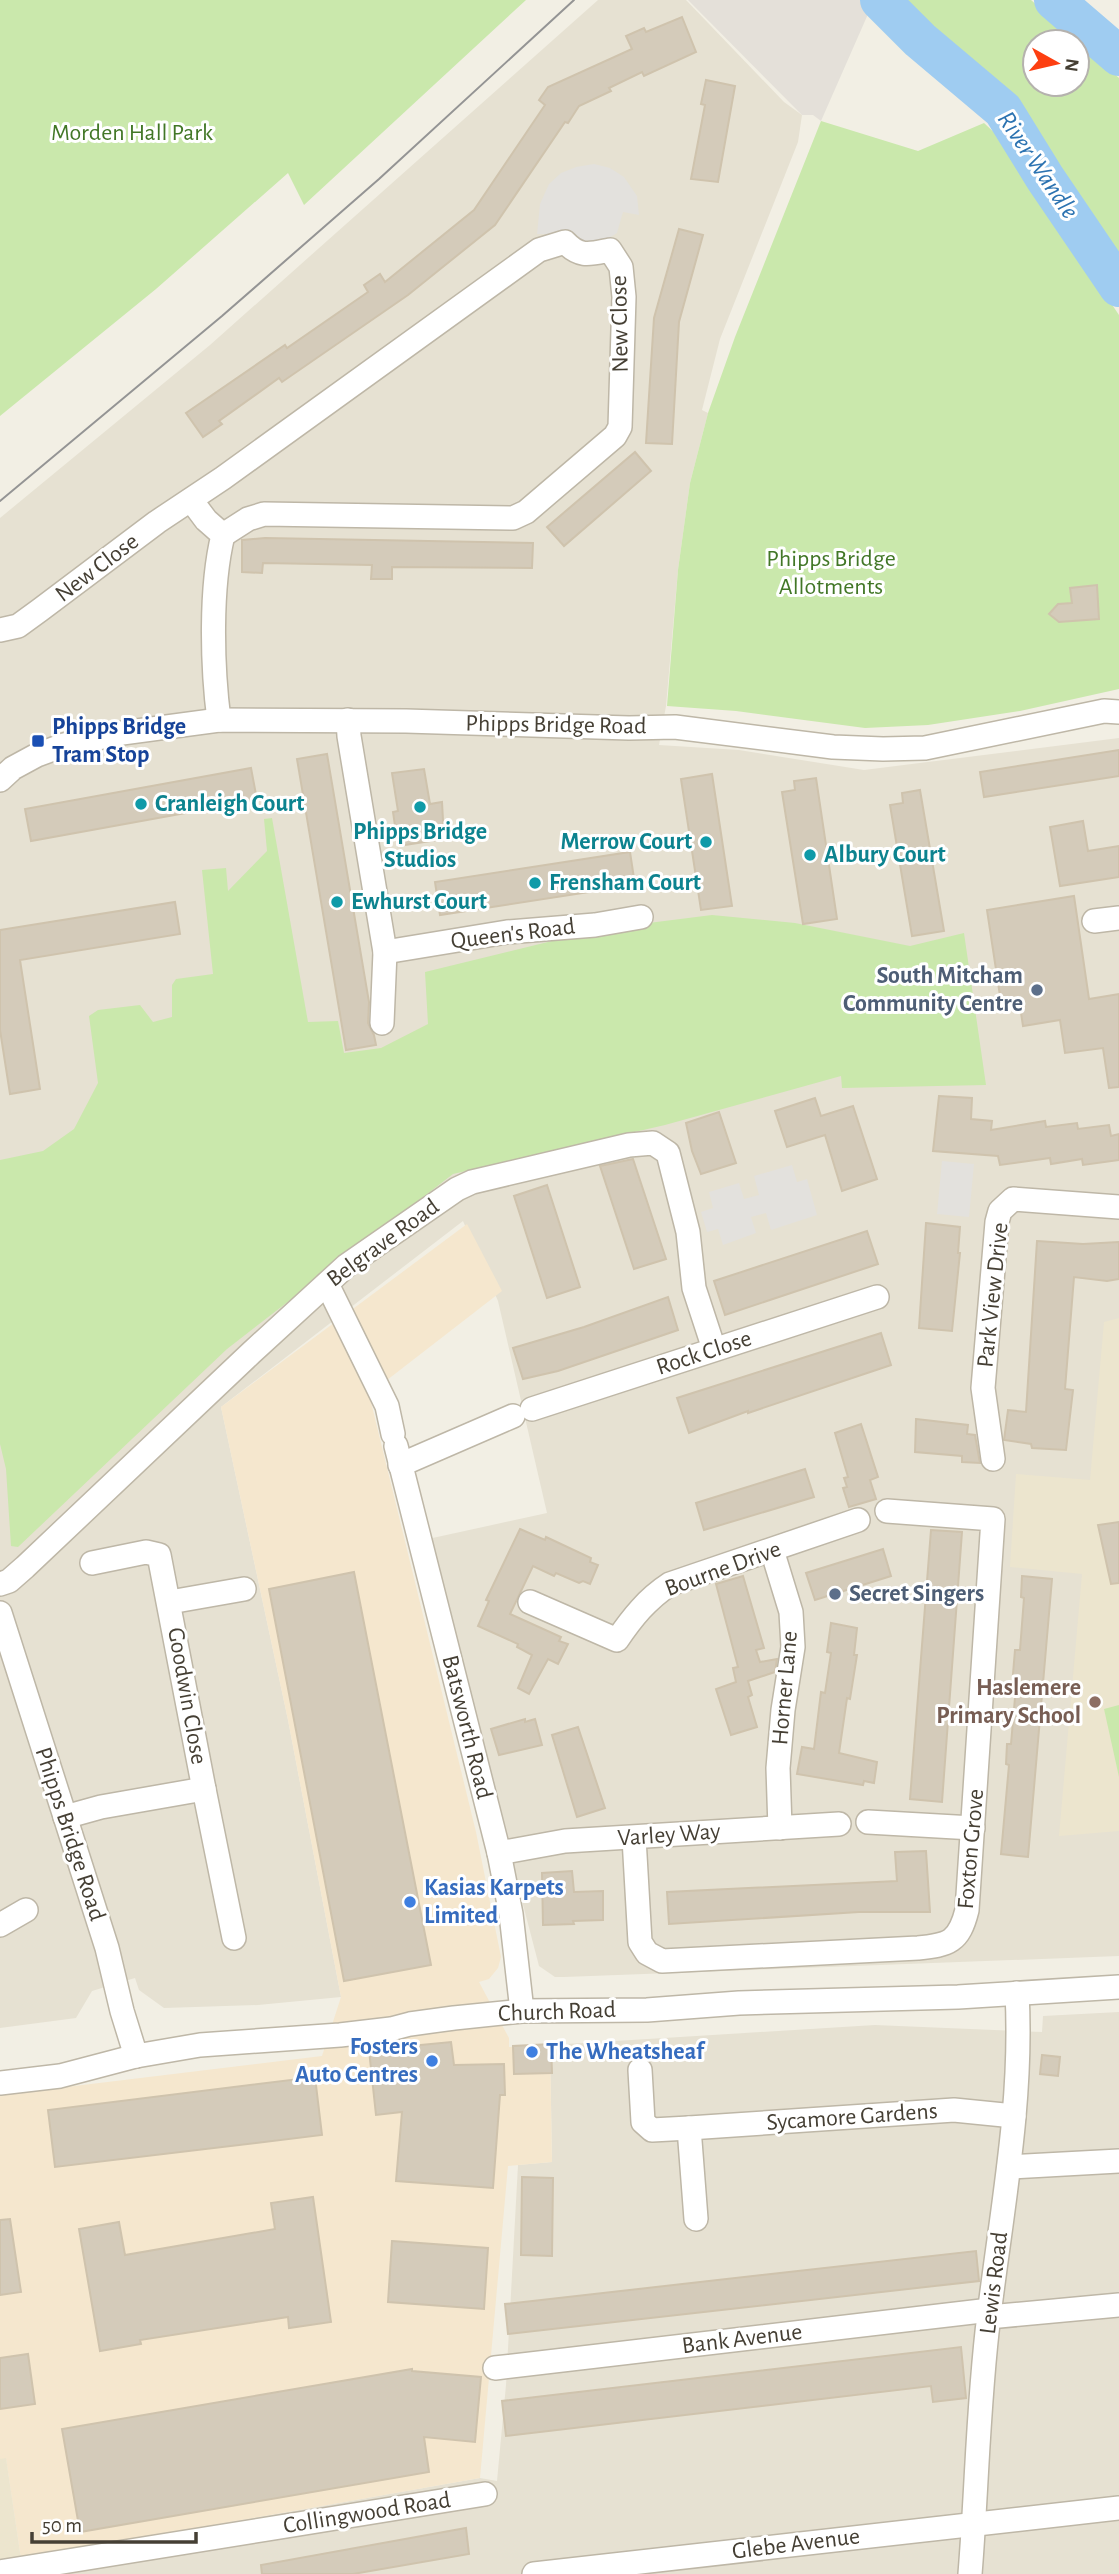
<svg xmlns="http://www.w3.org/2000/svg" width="1119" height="2574" font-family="'Alegreya Sans',sans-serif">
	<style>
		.residential { fill: #e6e1d2 }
		.commercial { fill: #f5e7ce }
		.industrial { fill: #e4e0d9 }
		.education { fill: #ece5ce }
		.green { fill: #cae8ac; fill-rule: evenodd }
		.parking { fill: #e3e1dd }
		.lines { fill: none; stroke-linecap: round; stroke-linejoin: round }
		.river { stroke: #9fccf1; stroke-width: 40 }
		.building { fill: #d4cbba; stroke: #cfc3ad; stroke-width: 2 }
		.minor-casing { stroke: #beb7a7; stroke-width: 26 }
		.minor { stroke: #fff; stroke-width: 23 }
		.tram { stroke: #949494; stroke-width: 2 }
		.transit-dot { fill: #1a4fb4; stroke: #fff; stroke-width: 2.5 }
		.culture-dot { fill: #0f9aa8; stroke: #fff; stroke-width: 2.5 }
		.service-dot { fill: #5c6f8a; stroke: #fff; stroke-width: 2.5 }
		.education-dot { fill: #8d6e63; stroke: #fff; stroke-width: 2.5 }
		.shop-dot { fill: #3f7fe0; stroke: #fff; stroke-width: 2.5 }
		.labels { text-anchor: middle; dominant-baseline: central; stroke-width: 6; stroke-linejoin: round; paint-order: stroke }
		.park-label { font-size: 24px; fill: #427727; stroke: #fff }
		.street-label { font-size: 24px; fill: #453f34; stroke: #fff }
		.transit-label { font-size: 24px; font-weight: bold; fill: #164399; stroke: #fff; text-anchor: start }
		.culture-label { font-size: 24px; font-weight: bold; fill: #0d838f; stroke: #fff; text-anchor: start }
		.service-label { font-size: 24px; font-weight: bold; fill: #4e5e75; stroke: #fff; text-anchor: end }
		.education-label { font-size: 24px; font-weight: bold; fill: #785e54; stroke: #fff; text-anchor: end }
		.shop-label { font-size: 24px; font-weight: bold; fill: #366cbe; stroke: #fff; text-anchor: start }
		.water-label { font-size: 26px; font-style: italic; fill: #2c73b1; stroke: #fff }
	</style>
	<rect width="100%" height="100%" fill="#f2efe4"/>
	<g class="residential">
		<polygon points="598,0 686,0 784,102 802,115 798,142 720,339 702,410 708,413 690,483 678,570 666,706 659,745 739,750 864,770 1119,738 1119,1956 564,1977 555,1977 539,1966 428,1539 547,1513 498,1301 463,1221 221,1407 288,1720 341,1997 258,2005 164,2008 139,1990 135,1978 92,1991 76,2018 0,2028 0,518 210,345"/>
		<polygon points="1119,2012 1119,2574 0,2574 21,2559 480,2478 497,2481 506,2385 518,2165 552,2162 550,2045 875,2025 1042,2032 1043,2016"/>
	</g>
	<polygon class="commercial" points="467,1224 502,1291 369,1394 476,1832 501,1957 498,1968 489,1979 479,1982 509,2038 509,2047 550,2045 552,2162 508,2166 480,2478 21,2559 6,2459 0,2459 0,2095 322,2056 341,1997 288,1720 221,1407"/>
	<polygon class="industrial" points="688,0 866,0 872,5 821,121 813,115 802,115"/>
	<g class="education">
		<polygon points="1119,1318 1119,1831 1059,1836 1082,1574 1010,1567 1016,1474 1090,1480 1104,1322"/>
		<polygon points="6,2458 21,2559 0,2562 0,2459"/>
	</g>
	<g class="green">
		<polygon points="0,0 526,0 304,205 288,173 156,289 0,416"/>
		<path d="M903,0H1031L1119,78V259L1032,132ZM1035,42H1077V84H1035Z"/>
		<polygon points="821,121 918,151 984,123 999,137 1119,315 1119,689 1020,711 928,725 865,728 736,711 667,706 678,570 690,483 708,413 735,337"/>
		<polygon points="272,818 308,1022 338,1021 344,1053 381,1048 428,1024 425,972 601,929 712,915 795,923 910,946 964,933 986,1085 842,1088 841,1076 665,1125 453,1174 227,1349 18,1547 11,1546 6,1469 0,1444 0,1160 43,1151 74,1129 98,1083 89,1016 98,1010 140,1005 153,1022 172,1017 172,985 176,979 213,974 202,870 226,868 228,891 267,851 264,819"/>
		<polygon points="1119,1705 1119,1777 1104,1709"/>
	</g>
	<g class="parking">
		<polygon points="594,164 610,168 624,177 637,196 639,215 623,212 617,233 607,239 592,243 577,242 566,234 537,234 540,204 549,184 561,173 576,167"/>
		<polygon points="942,1161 974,1164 969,1217 937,1214"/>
		<polygon points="792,1165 797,1182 807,1179 817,1215 771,1230 766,1213 751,1217 756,1233 723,1245 718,1229 707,1232 701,1212 713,1208 709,1192 739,1183 744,1199 759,1195 754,1176"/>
	</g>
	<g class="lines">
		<g class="river">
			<polyline points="880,0 920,40 1003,110 1045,178 1119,287"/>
			<polyline points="1054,0 1119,56"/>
		</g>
	</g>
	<g class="building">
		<polygon points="682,17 696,52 644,76 642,72 609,88 611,91 579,106 568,123 565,122 495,225 408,295 282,382 279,378 219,421 222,424 203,437 186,413 285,345 287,348 368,292 364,285 380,274 385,282 474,210 545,105 539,100 548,87 632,49 626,36 644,28 646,32"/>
		<polygon points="706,80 735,86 718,182 691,179 705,105 701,104"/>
		<polygon points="679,229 703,235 679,322 672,444 646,443 654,318"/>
		<polygon points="635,452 651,471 564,546 547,527"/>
		<polygon points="265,538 533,543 532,568 392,567 392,579 371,579 372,565 263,563 262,573 242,572 242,540"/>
		<polygon points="1097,585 1099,619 1059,622 1049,614 1058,604 1072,603 1070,588"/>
		<polygon points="1119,750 1119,776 984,797 980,772"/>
		<polygon points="327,754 369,1002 368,1023 374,1035 376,1045 346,1050 297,759"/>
		<polygon points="251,768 257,800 31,841 25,809"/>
		<polygon points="424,769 430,804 442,802 444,839 398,846 393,812 398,811 392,773"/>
		<polygon points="712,774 732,906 701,910 681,779"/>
		<polygon points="816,778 837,919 803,924 782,792 795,790 794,781"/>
		<polygon points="920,790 944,931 912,936 890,805 903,803 902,793"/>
		<polygon points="1083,821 1088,851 1119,846 1119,877 1060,886 1050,827"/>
		<polygon points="630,852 635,885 440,915 435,882"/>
		<polygon points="1074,896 1089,999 1119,994 1119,1087 1109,1088 1103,1048 1065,1053 1060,1020 1023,1026 1020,1006 1002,1009 987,910"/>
		<polygon points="175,902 180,934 20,960 40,1089 10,1094 0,1030 0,930"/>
		<polygon points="939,1096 972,1098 971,1119 992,1121 991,1130 1045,1121 1046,1127 1077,1123 1078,1129 1109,1125 1111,1136 1119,1134 1119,1160 1083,1165 1082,1159 1051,1164 1050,1158 1000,1165 998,1156 933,1151"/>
		<polygon points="815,1098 821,1116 853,1106 877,1179 842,1191 825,1135 787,1147 775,1111"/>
		<polygon points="719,1112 736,1163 701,1174 692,1151 686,1123"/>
		<polygon points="633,1159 666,1259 634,1269 600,1166"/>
		<polygon points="547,1185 580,1287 547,1298 514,1196"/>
		<polygon points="926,1223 960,1227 958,1253 960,1253 952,1331 919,1328"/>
		<polygon points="867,1231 878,1264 725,1315 714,1281"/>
		<polygon points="1037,1241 1083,1244 1119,1242 1119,1279 1107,1281 1074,1277 1065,1389 1073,1390 1066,1450 1032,1448 1031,1444 1004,1440 1008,1410 1026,1412"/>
		<polygon points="668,1297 678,1330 558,1371 523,1379 513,1348 584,1327"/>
		<polygon points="881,1333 891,1365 748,1413 748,1411 689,1433 677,1398"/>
		<polygon points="916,1419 968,1425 967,1434 975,1435 980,1463 962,1462 962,1456 915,1452"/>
		<polygon points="861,1424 878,1477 870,1480 876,1499 849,1507 843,1488 847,1487 844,1478 848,1477 835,1433"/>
		<polygon points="805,1469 814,1497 704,1530 696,1503"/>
		<polygon points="1119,1522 1119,1583 1111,1584 1098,1525"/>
		<polygon points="520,1529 545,1540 546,1537 591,1558 590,1562 598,1565 590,1584 583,1581 579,1583 556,1573 554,1576 533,1566 510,1614 561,1637 559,1641 568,1644 558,1664 548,1659 529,1694 518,1688 532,1655 517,1647 518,1644 478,1626 489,1601 486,1600"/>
		<polygon points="931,1530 962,1532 942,1802 910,1799"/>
		<polygon points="883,1549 891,1576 815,1600 806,1573"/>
		<polygon points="354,1572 431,1965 344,1981 269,1589"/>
		<polygon points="743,1576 764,1648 756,1650 760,1662 777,1659 775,1672 748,1681 752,1695 748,1697 757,1727 731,1735 716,1689 736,1682 733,1668 738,1667 716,1584"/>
		<polygon points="1022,1576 1052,1579 1028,1857 1001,1854 1009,1765 1006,1764 1007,1744 1011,1744 1016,1686 1012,1686 1015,1650 1020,1650 1024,1598 1021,1597"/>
		<polygon points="831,1623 857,1628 854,1655 857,1655 850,1699 847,1698 839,1753 877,1762 874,1783 864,1781 863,1785 797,1774 802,1747 814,1749 821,1692 825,1693 831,1653 827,1652"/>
		<polygon points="525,1719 525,1722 535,1719 542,1745 499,1755 491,1729"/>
		<polygon points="578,1727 605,1808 577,1817 552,1735"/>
		<polygon points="926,1851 930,1912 859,1912 669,1924 667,1892 897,1881 895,1852"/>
		<polygon points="572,1871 574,1892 603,1891 603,1920 573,1921 574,1924 543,1925 542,1873"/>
		<polygon points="451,2042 454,2065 504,2064 505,2095 500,2095 493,2188 396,2181 402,2112 376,2115 369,2050"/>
		<polygon points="551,2044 552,2073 514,2074 513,2046"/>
		<polygon points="1042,2055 1060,2057 1058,2076 1040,2074"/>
		<polygon points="315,2077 322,2135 55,2167 48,2110"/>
		<polygon points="522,2177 553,2178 552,2256 521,2255"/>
		<polygon points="313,2197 331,2322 289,2328 288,2317 140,2340 141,2344 100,2351 79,2229 119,2222 125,2255 275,2229 271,2203"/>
		<polygon points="10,2219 21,2292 0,2295 0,2220"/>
		<polygon points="392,2241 488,2248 484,2309 388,2302"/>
		<polygon points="976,2251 979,2281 508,2334 505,2304"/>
		<polygon points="961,2347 966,2398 933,2402 931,2386 506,2436 502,2401"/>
		<polygon points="28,2354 35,2404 0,2409 0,2358"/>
		<polygon points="412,2369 412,2371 481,2377 475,2442 424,2437 429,2472 80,2532 62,2429"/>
		<polygon points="466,2528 469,2554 353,2574 262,2574 261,2565"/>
	</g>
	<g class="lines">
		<defs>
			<g id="minor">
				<path d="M191,500L206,520L223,535C210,588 212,666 219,720"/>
				<path d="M0,630L18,626L40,610L157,522L223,478L539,250L565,242C580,258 590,254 610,250L621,267L624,297L620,427L615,436L526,512L513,518L264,514L248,519L223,535"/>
				<polyline points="348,720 349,736 385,952 382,1023"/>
				<polyline points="0,780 13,768 37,755 64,745 122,733 219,720 406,721 629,728 675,727 833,747 883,749 925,748 1104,711 1119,712"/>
				<polyline points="1094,921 1119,918"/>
				<polyline points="385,952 507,932 595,925 641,917"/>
				<polyline points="327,1284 387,1406 393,1434"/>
				<polyline points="532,1409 877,1297"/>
				<polyline points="396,1446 499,1853 511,1914 522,2011"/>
				<polyline points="993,1459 983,1388 997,1222 1000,1211 1013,1199 1119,1207"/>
				<polyline points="400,1465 513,1416"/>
				<polyline points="772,1550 791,1612 793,1647 783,1710 778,1768 780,1828"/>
				<polyline points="92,1563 146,1552 159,1555 204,1789"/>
				<polyline points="0,1584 9,1581 25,1567 251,1353 346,1266 457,1189 472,1182 629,1145 653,1143 668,1153 688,1232 694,1288 714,1349"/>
				<polyline points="170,1602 244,1589"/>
				<path d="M530,1602L617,1640C632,1618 647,1599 670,1584L858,1520"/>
				<polyline points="0,1613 107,1948 122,2011 136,2056"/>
				<polyline points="65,1817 101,1807 204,1789 234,1938"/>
				<polyline points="868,1822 973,1828"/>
				<path d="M634,1838L640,1942L647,1953L662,1961L918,1948C949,1945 959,1942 967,1910L993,1519L887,1511"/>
				<polyline points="499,1853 565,1841 839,1824"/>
				<polyline points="0,1925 26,1910"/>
				<polyline points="640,2070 643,2122 652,2130 689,2128"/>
				<polyline points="0,2083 60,2076 136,2056 200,2045 340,2035 391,2029 410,2024 454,2018 522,2011 647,2010 739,2003 958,1997 1119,1987"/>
				<polyline points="1009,2167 1119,2161"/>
				<polyline points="696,2219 689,2128 954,2110 1014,2116"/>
				<polyline points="989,2317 1119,2305"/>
				<polyline points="495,2368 990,2310"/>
				<polyline points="0,2572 485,2494"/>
				<polyline points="534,2574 1119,2508"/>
				<path d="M970,2574C977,2488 978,2401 989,2315C1002,2208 1023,2101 1017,1993"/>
			</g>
		</defs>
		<use href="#minor" class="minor-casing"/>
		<use href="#minor" class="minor"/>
		<polyline class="tram" points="0,501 222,316 379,179 574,0"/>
	</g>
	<rect class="transit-dot" x="31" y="734" width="14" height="14" rx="3.5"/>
	<g class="culture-dot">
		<circle cx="141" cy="804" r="7"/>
		<circle cx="420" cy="807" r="7"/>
		<circle cx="706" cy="842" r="7"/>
		<circle cx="810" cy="855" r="7"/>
		<circle cx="535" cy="883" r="7"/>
		<circle cx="337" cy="902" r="7"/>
	</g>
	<g class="service-dot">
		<circle cx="1037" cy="990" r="7"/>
		<circle cx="835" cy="1594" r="7"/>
	</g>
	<circle class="education-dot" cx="1095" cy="1702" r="7"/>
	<g class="shop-dot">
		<circle cx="410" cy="1902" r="7"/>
		<circle cx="532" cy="2052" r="7"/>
		<circle cx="432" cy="2061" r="7"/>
	</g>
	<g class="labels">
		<g class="park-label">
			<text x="132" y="133">Morden Hall Park</text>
			<text x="831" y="559">Phipps Bridge<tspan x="831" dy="28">Allotments</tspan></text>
		</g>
		<g class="street-label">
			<text transform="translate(620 324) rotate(-91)">New Close</text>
			<text transform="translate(97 568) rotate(-37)">New Close</text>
			<text transform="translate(556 725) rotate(1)">Phipps Bridge Road</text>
			<text transform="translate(513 934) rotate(-7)">Queen's Road</text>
			<text transform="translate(383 1243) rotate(-36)">Belgrave Road</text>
			<text transform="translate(993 1295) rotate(-84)">Park View Drive</text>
			<text transform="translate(704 1353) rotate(-18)">Rock Close</text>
			<text transform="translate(723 1569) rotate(-20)">Bourne Drive</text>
			<text transform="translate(785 1688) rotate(-85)">Horner Lane</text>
			<text transform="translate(187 1696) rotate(80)">Goodwin Close</text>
			<text transform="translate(467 1727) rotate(76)">Batsworth Road</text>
			<text transform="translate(70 1834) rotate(72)">Phipps Bridge Road</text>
			<text transform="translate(669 1835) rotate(-4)">Varley Way</text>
			<text transform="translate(971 1849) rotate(-85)">Foxton Grove</text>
			<text transform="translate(557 2012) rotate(-2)">Church Road</text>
			<text transform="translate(852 2117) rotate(-4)">Sycamore Gardens</text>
			<text transform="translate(994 2283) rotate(-83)">Lewis Road</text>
			<text transform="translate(742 2339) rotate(-7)">Bank Avenue</text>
			<text transform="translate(367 2513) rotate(-9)">Collingwood Road</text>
			<text transform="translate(796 2544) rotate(-7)">Glebe Avenue</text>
		</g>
		<g class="transit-label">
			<text x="52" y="727">Phipps Bridge<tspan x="52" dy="28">Tram Stop</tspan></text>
		</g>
		<g class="culture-label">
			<text x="155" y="804">Cranleigh Court</text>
			<text x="420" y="832" text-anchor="middle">Phipps Bridge<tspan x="420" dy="28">Studios</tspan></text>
			<text x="692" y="842" text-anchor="end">Merrow Court</text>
			<text x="824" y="855">Albury Court</text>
			<text x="549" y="883">Frensham Court</text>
			<text x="351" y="902">Ewhurst Court</text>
		</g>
		<g class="service-label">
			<text x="1023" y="976">South Mitcham<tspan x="1023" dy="28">Community Centre</tspan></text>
			<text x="849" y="1594" text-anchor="start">Secret Singers</text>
		</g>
		<g class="education-label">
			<text x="1081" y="1688">Haslemere<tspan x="1081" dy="28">Primary School</tspan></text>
		</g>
		<g class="shop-label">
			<text x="424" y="1888">Kasias Karpets<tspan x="424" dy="28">Limited</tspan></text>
			<text x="418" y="2047" text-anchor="end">Fosters<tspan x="418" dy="28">Auto Centres</tspan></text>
			<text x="546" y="2052">The Wheatsheaf</text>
		</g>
		<g class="water-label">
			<text transform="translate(1038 165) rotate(56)">River Wandle</text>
		</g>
	</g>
	<g transform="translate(1056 63) rotate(98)"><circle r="33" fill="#ffffff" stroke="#b5b2ae" stroke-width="2"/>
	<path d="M0-5L12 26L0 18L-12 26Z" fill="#fd3f11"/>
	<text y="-10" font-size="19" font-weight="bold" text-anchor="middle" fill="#453f34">N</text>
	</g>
	<path d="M32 2532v10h164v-10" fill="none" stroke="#453f34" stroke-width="3.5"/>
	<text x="42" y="2532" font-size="21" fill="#453f34" stroke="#ffffff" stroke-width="5" paint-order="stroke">50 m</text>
</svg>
